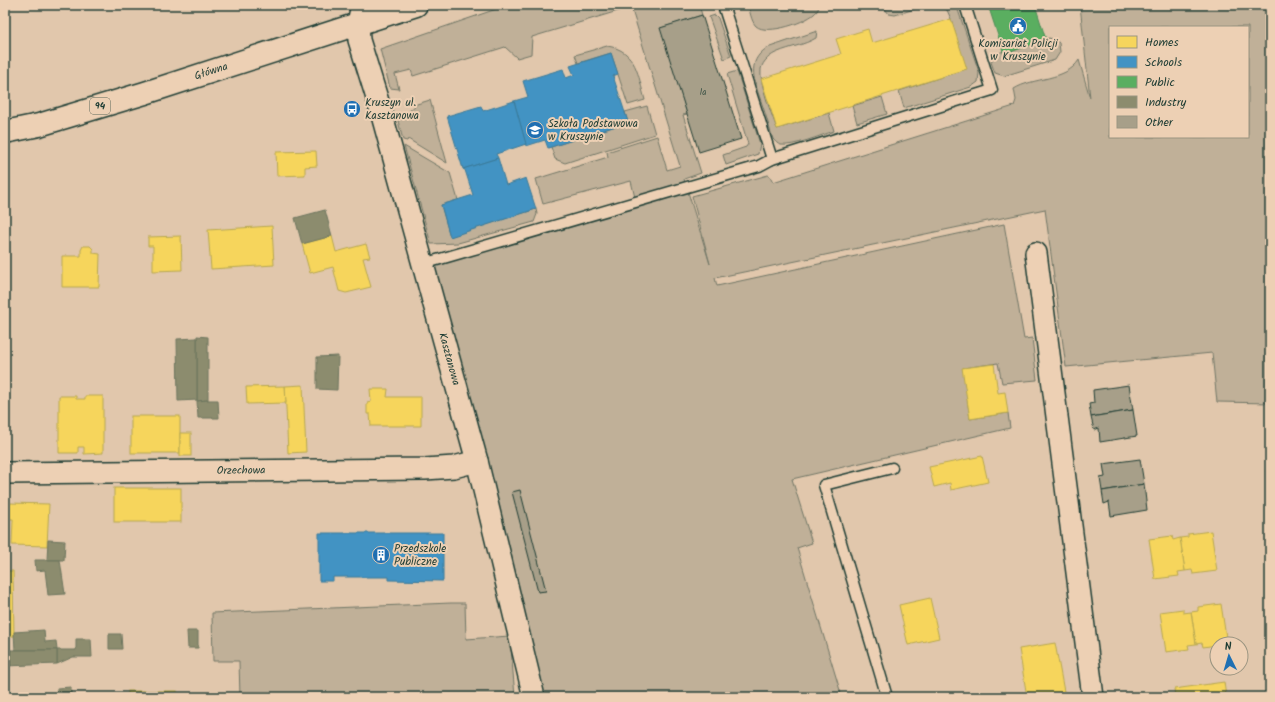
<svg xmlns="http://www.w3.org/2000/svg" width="1275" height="702" font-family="Kalam,sans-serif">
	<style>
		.green { fill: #c0b098; stroke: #707666; fill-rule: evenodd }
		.homes { fill: #f6d55c; stroke: #b6a750 }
		.schools { fill: #4393c3; stroke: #387998 }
		.public { fill: #5aae61; stroke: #488c54 }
		.industry { fill: #8c8c6e; stroke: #6b745d }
		.building { fill: #a79f89; stroke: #1f3d34 }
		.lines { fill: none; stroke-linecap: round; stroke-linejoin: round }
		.lane-casing { stroke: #1f3d34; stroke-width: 13 }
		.street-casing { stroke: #1f3d34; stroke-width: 24 }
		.primary-casing { stroke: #1f3d34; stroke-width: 25 }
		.lane { stroke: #edd0b4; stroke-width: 10 }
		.street { stroke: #edd0b4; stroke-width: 21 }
		.primary { stroke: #edd0b4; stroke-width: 22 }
		.labels { text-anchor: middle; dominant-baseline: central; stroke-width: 4; stroke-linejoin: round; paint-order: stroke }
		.number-label { font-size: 9px; fill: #415649 }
		.shield { fill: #edd0b4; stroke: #5d695a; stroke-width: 1 }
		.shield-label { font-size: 10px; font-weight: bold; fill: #1f3d34 }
		.poi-label { font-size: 11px; fill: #1f3d34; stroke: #edd0b4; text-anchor: start }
		.street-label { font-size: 11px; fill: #1f3d34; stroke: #edd0b4 }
	</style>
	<rect width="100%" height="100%" fill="#e1c7ac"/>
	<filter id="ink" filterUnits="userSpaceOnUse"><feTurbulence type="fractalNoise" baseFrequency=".025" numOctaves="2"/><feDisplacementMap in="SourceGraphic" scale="8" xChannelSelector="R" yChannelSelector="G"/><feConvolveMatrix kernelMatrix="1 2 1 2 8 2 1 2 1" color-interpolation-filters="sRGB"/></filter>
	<g filter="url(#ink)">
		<g class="green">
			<path d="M508,5H699L702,15L661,28L687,114L683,115L701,173L684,179L710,264L692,196L768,175L770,176L773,182L1014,106L1016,100L1014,89C1033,77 1066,81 1079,60L1090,98L1080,5H1270V403L1217,402L1212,353L1066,367L1045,209L715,278L717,286L1004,224L1024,339L1032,338L1037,380L1002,383L998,363L963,368L970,419L1008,413L1010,428L792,479L812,543L797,548L842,697H534L423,264L636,202L631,181L543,204L536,179L608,157L607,152L657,136L667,170L680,166L631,7L532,37L531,54L517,58L505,47L413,76L411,70L395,74L399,89L390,88L380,49ZM1110,27H1248V137H1110Z"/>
			<path d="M748,5H819C819,7 818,10 817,11C809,22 767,36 756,26C751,21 750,11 748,5Z"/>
			<polygon points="899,5 928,5 895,15 889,14 885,9"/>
			<polygon points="938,5 955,5 958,10 979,72 978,82 971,87 904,108 899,91 966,69 951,19 947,10"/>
			<polygon points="715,15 718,18 731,56 724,59 709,17"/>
			<path d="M817,31L816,38C804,45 790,47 778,52C770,55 763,61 761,69C759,83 772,115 777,129L829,113L834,131C822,135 792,147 781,145C777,144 776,142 773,139C769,127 766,115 762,104C755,83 745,62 767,48Z"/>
			<polygon points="1049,38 1056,40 1059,43 1060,52 1055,60 1004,76 995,73 991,62 994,56 1003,51 1004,54"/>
			<path d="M607,46C637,50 638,76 645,100L628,105L611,53L578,63L575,55Z"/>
			<polygon points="737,71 760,144 758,154 726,165 723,155 743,148 746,147 748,144 727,74"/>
			<polygon points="882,97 887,114 857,123 852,106"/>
			<polygon points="430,100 447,163 408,139 407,141 403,140 398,121 417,104"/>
			<polygon points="647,106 655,134 565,163 555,159 551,147 628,122 625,112"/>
			<polygon points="404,146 450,173 458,200 441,205 450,236 536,209 537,214 534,222 458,243 431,244"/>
			<polygon points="451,603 465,603 466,639 510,636 515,697 240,697 239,661 213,661 212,613"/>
		</g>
		<g class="homes">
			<polygon points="951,19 967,69 777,129 761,79 841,54 836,39 868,29 872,43"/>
			<polygon points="316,151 317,166 305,167 305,175 277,176 276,152"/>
			<polygon points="272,226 274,265 211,269 208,230"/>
			<polygon points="181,236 182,270 153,271 153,246 148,246 148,237"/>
			<polygon points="332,236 336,252 366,244 370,257 363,258 371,287 346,293 339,291 333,267 310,273 302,244"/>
			<polygon points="83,246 90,246 93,249 93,253 100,254 99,287 62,287 62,256 81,256 81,250"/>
			<polygon points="994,364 998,393 1005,392 1008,413 970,419 962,368"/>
			<polygon points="303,385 306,452 288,453 285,386"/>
			<polygon points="285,386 286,403 247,404 246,387"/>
			<polygon points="370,389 388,389 387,397 421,397 421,426 371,426 370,414 367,414 367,403 371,402"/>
			<polygon points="59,396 76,396 76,399 85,399 85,396 103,396 103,453 84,454 84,447 78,447 78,453 59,453"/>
			<rect x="131" y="416" width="49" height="37"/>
			<rect x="180" y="433" width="11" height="23"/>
			<polygon points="1270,435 1270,488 1267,488 1266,470 1269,470 1268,436"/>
			<polygon points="982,456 988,482 951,490 950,483 934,487 929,467"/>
			<rect x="114" y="488" width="67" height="34"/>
			<polygon points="9,503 49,504 47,546 12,545 13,519 8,519"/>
			<polygon points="1211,531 1217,571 1193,574 1192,570 1185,571 1180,538 1188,537 1188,534"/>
			<polygon points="1172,536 1173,540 1180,538 1185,571 1178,572 1179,576 1155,579 1149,539"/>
			<polygon points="5,571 13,571 14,636 5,637"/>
			<polygon points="930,598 939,638 908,645 899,605"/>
			<polygon points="1221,604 1227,644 1217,644 1217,645 1203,647 1202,643 1196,644 1191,612 1198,611 1198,607"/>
			<polygon points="1183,609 1183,613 1191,612 1196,644 1188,645 1189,649 1166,652 1160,612"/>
			<polygon points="1055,643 1065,697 1027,697 1019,649"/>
			<rect x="5" y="671" width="4" height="26"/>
			<polygon points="1224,682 1226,697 1175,697 1174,689"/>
			<rect x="128" y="691" width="49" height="6"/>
		</g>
		<g class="schools">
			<polygon points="611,53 618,74 613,76 628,122 548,148 545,140 526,146 514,101 528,97 523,81 563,69 566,78 574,75 570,66"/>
			<polygon points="514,101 526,144 496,154 498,158 463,169 447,116 481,106 483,111"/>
			<polygon points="498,158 506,185 526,178 536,209 450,237 441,205 473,195 465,170 463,169"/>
			<polygon points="319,533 443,533 443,581 389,580 389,577 333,577 333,581 319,581"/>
		</g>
		<polygon class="public" points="988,5 1035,5 1046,40 1004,54"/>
		<g class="industry">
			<polygon points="325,210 332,236 302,244 295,218"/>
			<polygon points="197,336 208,337 208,400 197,401"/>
			<polygon points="197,338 197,400 178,401 177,339"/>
			<polygon points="338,356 337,390 317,389 317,357"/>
			<polygon points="208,400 218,400 219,418 198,418 197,401"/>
			<polygon points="48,540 65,541 64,560 47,560"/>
			<polygon points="35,560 60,560 65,594 48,595 45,570 36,571"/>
			<polygon points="44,630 45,642 56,641 57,650 15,650 14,632"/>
			<polygon points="187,631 198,631 198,648 188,648"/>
			<polygon points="109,634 121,634 122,649 109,649"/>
			<polygon points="76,639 91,639 92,657 73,657 57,664 57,650 76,650"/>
			<polygon points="5,650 57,650 57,664 5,666"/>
			<polygon points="71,687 71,697 57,697 57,688"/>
		</g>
		<g class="building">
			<polygon points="702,15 741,139 699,152 660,28"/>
			<polygon points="1129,385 1133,410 1091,417 1089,404 1094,403 1093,390"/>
			<polygon points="1133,410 1137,436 1100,442 1099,428 1094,430 1091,417"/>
			<polygon points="1140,459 1144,484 1102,491 1100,478 1105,477 1103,464"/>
			<polygon points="1144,484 1147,510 1111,516 1109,502 1104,504 1102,491"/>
			<polygon points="520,490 546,591 538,592 512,492"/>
		</g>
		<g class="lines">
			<defs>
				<g id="lane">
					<polyline points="723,5 772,159"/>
					<polyline points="423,264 759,166 772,159 992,90 965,5"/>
					<polyline points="887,697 824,485 892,468"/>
				</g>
				<g id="street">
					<path id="s1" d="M362,5L358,23L359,40L380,108L477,461L534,697"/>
					<polyline points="1036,253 1093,697"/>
					<path id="s2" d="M5,473L425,469L454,467L477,461"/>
				</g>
				<g id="primary">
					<path id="s3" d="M5,132L39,125L145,93L416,5"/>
				</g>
			</defs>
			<use href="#lane" class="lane-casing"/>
			<use href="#street" class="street-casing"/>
			<use href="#primary" class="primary-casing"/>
			<use href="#lane" class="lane"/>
			<use href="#street" class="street"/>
			<use href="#primary" class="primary"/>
		</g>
	</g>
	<defs>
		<symbol id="civic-disc" viewBox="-11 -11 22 22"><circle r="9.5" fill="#1f6fb2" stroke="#edd0b4"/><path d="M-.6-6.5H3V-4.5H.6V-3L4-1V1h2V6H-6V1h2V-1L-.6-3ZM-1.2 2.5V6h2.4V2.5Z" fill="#fff"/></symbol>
		<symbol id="bus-disc" viewBox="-11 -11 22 22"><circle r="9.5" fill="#1f6fb2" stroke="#edd0b4"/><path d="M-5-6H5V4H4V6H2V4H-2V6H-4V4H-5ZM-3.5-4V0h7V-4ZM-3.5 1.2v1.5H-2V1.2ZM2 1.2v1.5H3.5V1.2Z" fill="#fff"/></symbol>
		<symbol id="school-disc" viewBox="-11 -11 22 22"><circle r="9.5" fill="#1f6fb2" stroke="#edd0b4"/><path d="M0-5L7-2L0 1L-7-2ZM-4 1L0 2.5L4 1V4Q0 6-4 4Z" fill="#fff"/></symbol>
		<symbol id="building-disc" viewBox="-11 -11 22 22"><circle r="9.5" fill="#1f6fb2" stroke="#edd0b4"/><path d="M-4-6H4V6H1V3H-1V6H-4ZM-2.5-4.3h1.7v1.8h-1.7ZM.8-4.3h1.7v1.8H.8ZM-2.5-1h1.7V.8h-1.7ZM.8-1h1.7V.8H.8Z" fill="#fff"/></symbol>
	</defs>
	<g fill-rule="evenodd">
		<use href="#civic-disc" x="1008" y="16" width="20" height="20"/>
		<use href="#bus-disc" x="342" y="99" width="20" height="20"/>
		<use href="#school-disc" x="525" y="120" width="20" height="20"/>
		<use href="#building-disc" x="371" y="545" width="20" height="20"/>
	</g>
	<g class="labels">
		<g class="number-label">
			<text x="703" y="92">1a</text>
		</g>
		<rect class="shield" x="90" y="98" width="20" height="16" rx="3"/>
		<g class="shield-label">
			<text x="100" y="106">94</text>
		</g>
		<g class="poi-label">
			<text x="1018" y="44" text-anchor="middle">Komisariat Policji<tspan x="1018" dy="13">w Kruszynie</tspan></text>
			<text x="365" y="103">Kruszyn ul.<tspan x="365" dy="13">Kasztanowa</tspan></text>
			<text x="548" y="124">Szkoła Podstawowa<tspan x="548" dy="13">w Kruszynie</tspan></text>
			<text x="394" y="549">Przedszkole<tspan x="394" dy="13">Publiczne</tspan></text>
		</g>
		<g class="street-label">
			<text stroke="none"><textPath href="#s3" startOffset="215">Główna</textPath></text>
			<text stroke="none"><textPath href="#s1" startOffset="367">Kasztanowa</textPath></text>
			<text stroke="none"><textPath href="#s2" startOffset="236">Orzechowa</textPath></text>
		</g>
	</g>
	<rect width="1275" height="702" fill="none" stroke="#edd0b4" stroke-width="20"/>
	<rect x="10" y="10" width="1255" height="682" fill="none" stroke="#1f3d34" stroke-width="1.5" filter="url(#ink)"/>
	<rect x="1109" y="26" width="140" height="112" fill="#edd0b4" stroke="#9b9581"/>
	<rect x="1117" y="36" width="20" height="12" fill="#f6d55c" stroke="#9b9581"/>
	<text x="1145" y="46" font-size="12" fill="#1f3d34">Homes</text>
	<rect x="1117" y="56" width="20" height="12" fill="#4393c3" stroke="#9b9581"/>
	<text x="1145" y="66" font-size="12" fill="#1f3d34">Schools</text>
	<rect x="1117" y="76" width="20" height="12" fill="#5aae61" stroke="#9b9581"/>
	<text x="1145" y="86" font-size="12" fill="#1f3d34">Public</text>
	<rect x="1117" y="96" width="20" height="12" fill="#8c8c6e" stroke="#9b9581"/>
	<text x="1145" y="106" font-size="12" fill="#1f3d34">Industry</text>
	<rect x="1117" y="116" width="20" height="12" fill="#a79f89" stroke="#9b9581"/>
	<text x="1145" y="126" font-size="12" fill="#1f3d34">Other</text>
	<g transform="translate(1229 656) rotate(355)"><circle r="19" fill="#edd0b4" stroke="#9b9581"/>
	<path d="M0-3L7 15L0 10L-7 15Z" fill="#1f6fb2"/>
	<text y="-6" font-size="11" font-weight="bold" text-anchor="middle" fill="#1f3d34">N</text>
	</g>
</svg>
